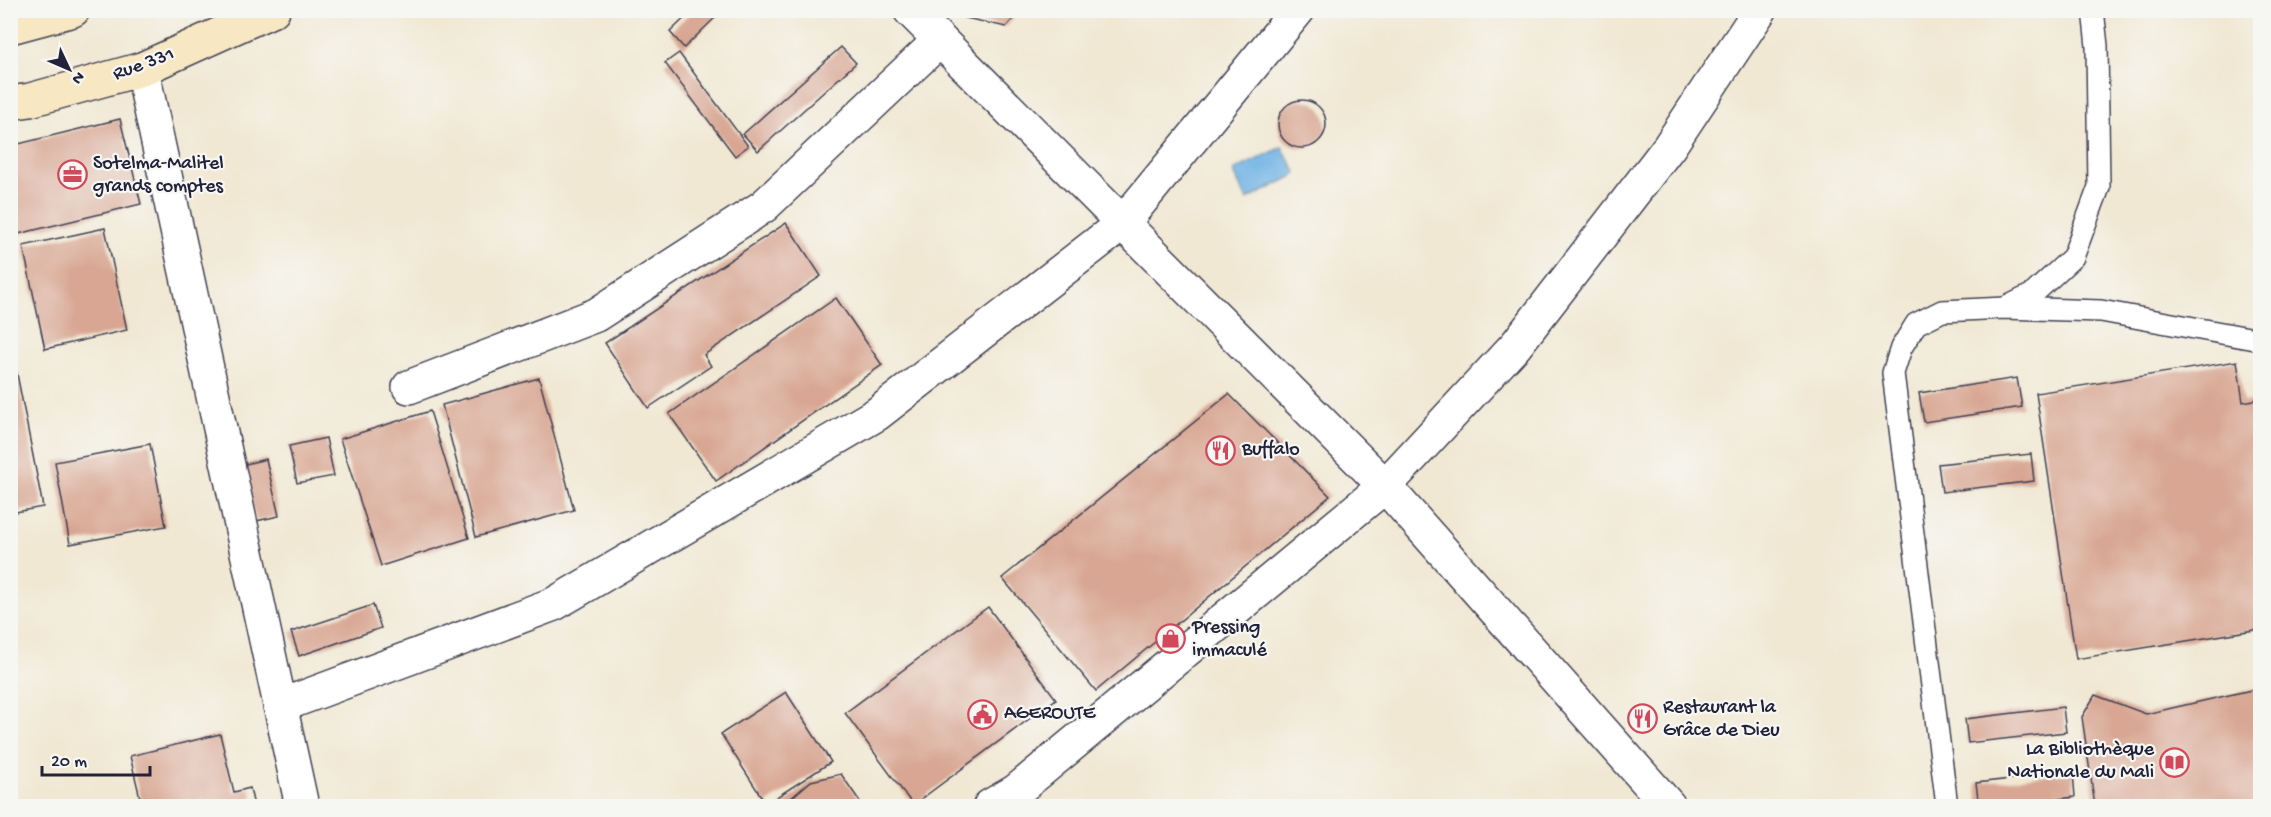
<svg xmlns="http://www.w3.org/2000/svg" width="2271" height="817" font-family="'Gochi Hand',sans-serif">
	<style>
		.water { fill: #6db1e3; stroke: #486a8f; stroke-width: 1.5 }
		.building { fill: #d8a692 }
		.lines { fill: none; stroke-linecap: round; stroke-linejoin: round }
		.lane-casing { stroke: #414052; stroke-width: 24 }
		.street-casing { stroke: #414052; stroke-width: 36 }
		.secondary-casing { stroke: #414052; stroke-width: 36 }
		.lane { stroke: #fff; stroke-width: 21 }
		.street { stroke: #fff; stroke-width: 33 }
		.secondary { stroke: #f7e8c3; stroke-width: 33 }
		.labels { text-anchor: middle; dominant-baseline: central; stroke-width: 4.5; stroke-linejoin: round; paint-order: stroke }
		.street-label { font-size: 20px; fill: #22223b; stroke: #f6f6f2 }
		.poi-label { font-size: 20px; fill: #22223b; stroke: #f6f6f2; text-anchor: start }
	</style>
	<rect width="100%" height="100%" fill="#f6f6f2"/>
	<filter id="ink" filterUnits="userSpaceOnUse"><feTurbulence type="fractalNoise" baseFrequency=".0167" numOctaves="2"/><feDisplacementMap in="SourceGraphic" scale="12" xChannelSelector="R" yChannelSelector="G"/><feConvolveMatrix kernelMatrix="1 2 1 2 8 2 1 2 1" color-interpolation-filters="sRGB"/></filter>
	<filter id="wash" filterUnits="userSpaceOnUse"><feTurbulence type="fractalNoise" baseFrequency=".008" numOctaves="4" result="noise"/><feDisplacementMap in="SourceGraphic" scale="24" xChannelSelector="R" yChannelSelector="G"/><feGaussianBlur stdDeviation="1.35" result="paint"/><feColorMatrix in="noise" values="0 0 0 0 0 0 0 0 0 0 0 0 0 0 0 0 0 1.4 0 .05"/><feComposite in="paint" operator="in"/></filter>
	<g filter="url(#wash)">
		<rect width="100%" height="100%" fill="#f1e8d3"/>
		<polygon class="water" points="1282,147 1297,174 1247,200 1233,171"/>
		<g id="blocks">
			<g class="building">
				<polygon points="693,10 723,10 684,48 670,32"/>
				<polygon points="949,10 1021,10 1006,27 957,16"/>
				<polygon points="841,47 856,63 758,151 743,134"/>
				<polygon points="679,53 748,146 735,156 665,63"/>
				<circle cx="1302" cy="124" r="24"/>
				<polygon points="120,119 141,204 10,236 10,146"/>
				<polygon points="786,223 821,276 704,355 711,366 648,408 605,343"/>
				<polygon points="105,228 127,330 45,349 23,246"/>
				<polygon points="836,298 882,365 716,481 669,414"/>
				<polygon points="10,338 43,507 10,513"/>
				<polygon points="2237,361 2243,402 2260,399 2260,629 2076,659 2036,393"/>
				<polygon points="539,378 574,510 476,537 442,405"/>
				<polygon points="2017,378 2022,407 1924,422 1919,393"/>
				<polygon points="1229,394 1330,496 1096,691 1002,578"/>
				<polygon points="430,411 469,538 381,566 340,439"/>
				<polygon points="326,438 334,476 297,483 289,446"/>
				<polygon points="150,444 166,526 70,544 55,462"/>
				<polygon points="2031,454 2034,481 1942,492 1938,464"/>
				<polygon points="266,459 279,516 256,521 242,465"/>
				<polygon points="373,605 381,628 299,656 291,632"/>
				<polygon points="988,607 1056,699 913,805 845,713"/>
				<polygon points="2260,688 2260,806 2095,806 2082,717 2095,695 2146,714"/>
				<polygon points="786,692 831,762 766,804 721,734"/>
				<polygon points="2063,707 2066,732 1968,743 1965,719"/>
				<polygon points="220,734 234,792 250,788 254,806 142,806 130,756"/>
				<polygon points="2073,772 2075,797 1999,806 1979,806 1976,783"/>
				<polygon points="841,774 863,806 782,806 811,781"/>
			</g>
		</g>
	</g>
	<g filter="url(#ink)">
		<use href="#blocks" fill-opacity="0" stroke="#414052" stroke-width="1.5"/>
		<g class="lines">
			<defs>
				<g id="lane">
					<polyline points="2007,307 2033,294 2073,257 2099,187 2097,46 2093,10"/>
					<polyline points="1947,806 1893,373 1901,348 1916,324 1942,311 2005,308 2101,311 2260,340"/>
				</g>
				<g id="street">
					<polyline points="910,10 1385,486 1669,806"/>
					<polyline points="142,69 302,806"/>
					<polyline points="409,387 596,315 764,206 940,40"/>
					<polyline points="280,706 554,604 877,414 1122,224 1298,10"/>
					<polyline points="990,806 1016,791 1385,486 1516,345 1669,147 1760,10"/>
				</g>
				<g id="secondary">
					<polyline points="10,27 73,10"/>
					<polyline points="10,103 30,100 142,69 273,10"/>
				</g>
			</defs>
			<use href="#lane" class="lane-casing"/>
			<use href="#street" class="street-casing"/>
			<use href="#secondary" class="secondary-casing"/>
			<use href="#lane" class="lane"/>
			<use href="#street" class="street"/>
			<use href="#secondary" class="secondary"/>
		</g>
	</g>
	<defs>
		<symbol id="office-ring" viewBox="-11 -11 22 22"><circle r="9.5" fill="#f6f6f2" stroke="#d1495b" stroke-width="1.5"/><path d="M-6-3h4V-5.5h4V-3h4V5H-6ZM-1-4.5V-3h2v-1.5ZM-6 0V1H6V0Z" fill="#d1495b"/></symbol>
		<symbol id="restaurant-ring" viewBox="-11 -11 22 22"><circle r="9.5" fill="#f6f6f2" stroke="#d1495b" stroke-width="1.5"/><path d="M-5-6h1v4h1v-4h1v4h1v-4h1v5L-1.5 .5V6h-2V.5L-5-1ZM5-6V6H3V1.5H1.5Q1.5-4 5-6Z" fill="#d1495b"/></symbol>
		<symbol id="shop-ring" viewBox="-11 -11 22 22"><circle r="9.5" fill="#f6f6f2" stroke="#d1495b" stroke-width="1.5"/><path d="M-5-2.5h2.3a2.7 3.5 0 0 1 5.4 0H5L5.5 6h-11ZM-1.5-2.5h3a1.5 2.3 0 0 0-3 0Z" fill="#d1495b"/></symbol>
		<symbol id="civic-ring" viewBox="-11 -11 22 22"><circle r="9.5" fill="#f6f6f2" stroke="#d1495b" stroke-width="1.5"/><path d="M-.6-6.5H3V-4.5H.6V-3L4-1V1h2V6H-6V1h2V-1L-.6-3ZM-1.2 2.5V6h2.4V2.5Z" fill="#d1495b"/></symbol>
		<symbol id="library-ring" viewBox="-11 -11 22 22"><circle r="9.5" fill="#f6f6f2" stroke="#d1495b" stroke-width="1.5"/><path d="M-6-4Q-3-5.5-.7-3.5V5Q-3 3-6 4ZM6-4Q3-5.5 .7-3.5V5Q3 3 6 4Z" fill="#d1495b"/></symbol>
	</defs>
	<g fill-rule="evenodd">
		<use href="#office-ring" x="56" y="158" width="33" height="33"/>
		<use href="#restaurant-ring" x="1204" y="434" width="33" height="33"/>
		<use href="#shop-ring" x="1154" y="622" width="33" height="33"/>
		<use href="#civic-ring" x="966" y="698" width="33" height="33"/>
		<use href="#restaurant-ring" x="1626" y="702" width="33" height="33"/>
		<use href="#library-ring" x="2158" y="746" width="33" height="33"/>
	</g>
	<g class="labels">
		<g class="street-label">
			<text transform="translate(144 65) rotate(-20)">Rue 331</text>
		</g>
		<g class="poi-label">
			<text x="93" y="164">Sotelma-Malitel<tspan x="93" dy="23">grands comptes</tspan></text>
			<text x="1242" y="450">Buffalo</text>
			<text x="1192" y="628">Pressing<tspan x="1192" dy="23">immaculé</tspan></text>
			<text x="1663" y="708">Restaurant la<tspan x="1663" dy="23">Grâce de Dieu</tspan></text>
			<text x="1004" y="714">AGEROUTE</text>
			<text x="2154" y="750" text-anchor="end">La Bibliothèque<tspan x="2154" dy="23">Nationale du Mali</tspan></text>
		</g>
	</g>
	<rect width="2271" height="817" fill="none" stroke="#f6f6f2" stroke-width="36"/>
	<g transform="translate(69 69) rotate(134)" stroke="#f6f6f2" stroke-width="4.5" paint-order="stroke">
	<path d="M0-4.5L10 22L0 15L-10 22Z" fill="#22223b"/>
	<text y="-9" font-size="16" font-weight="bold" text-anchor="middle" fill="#22223b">N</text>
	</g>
	<path d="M42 766v9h108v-9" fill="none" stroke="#22223b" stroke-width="3"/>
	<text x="51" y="766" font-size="18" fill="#22223b" stroke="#f6f6f2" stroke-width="4.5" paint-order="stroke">20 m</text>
</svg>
